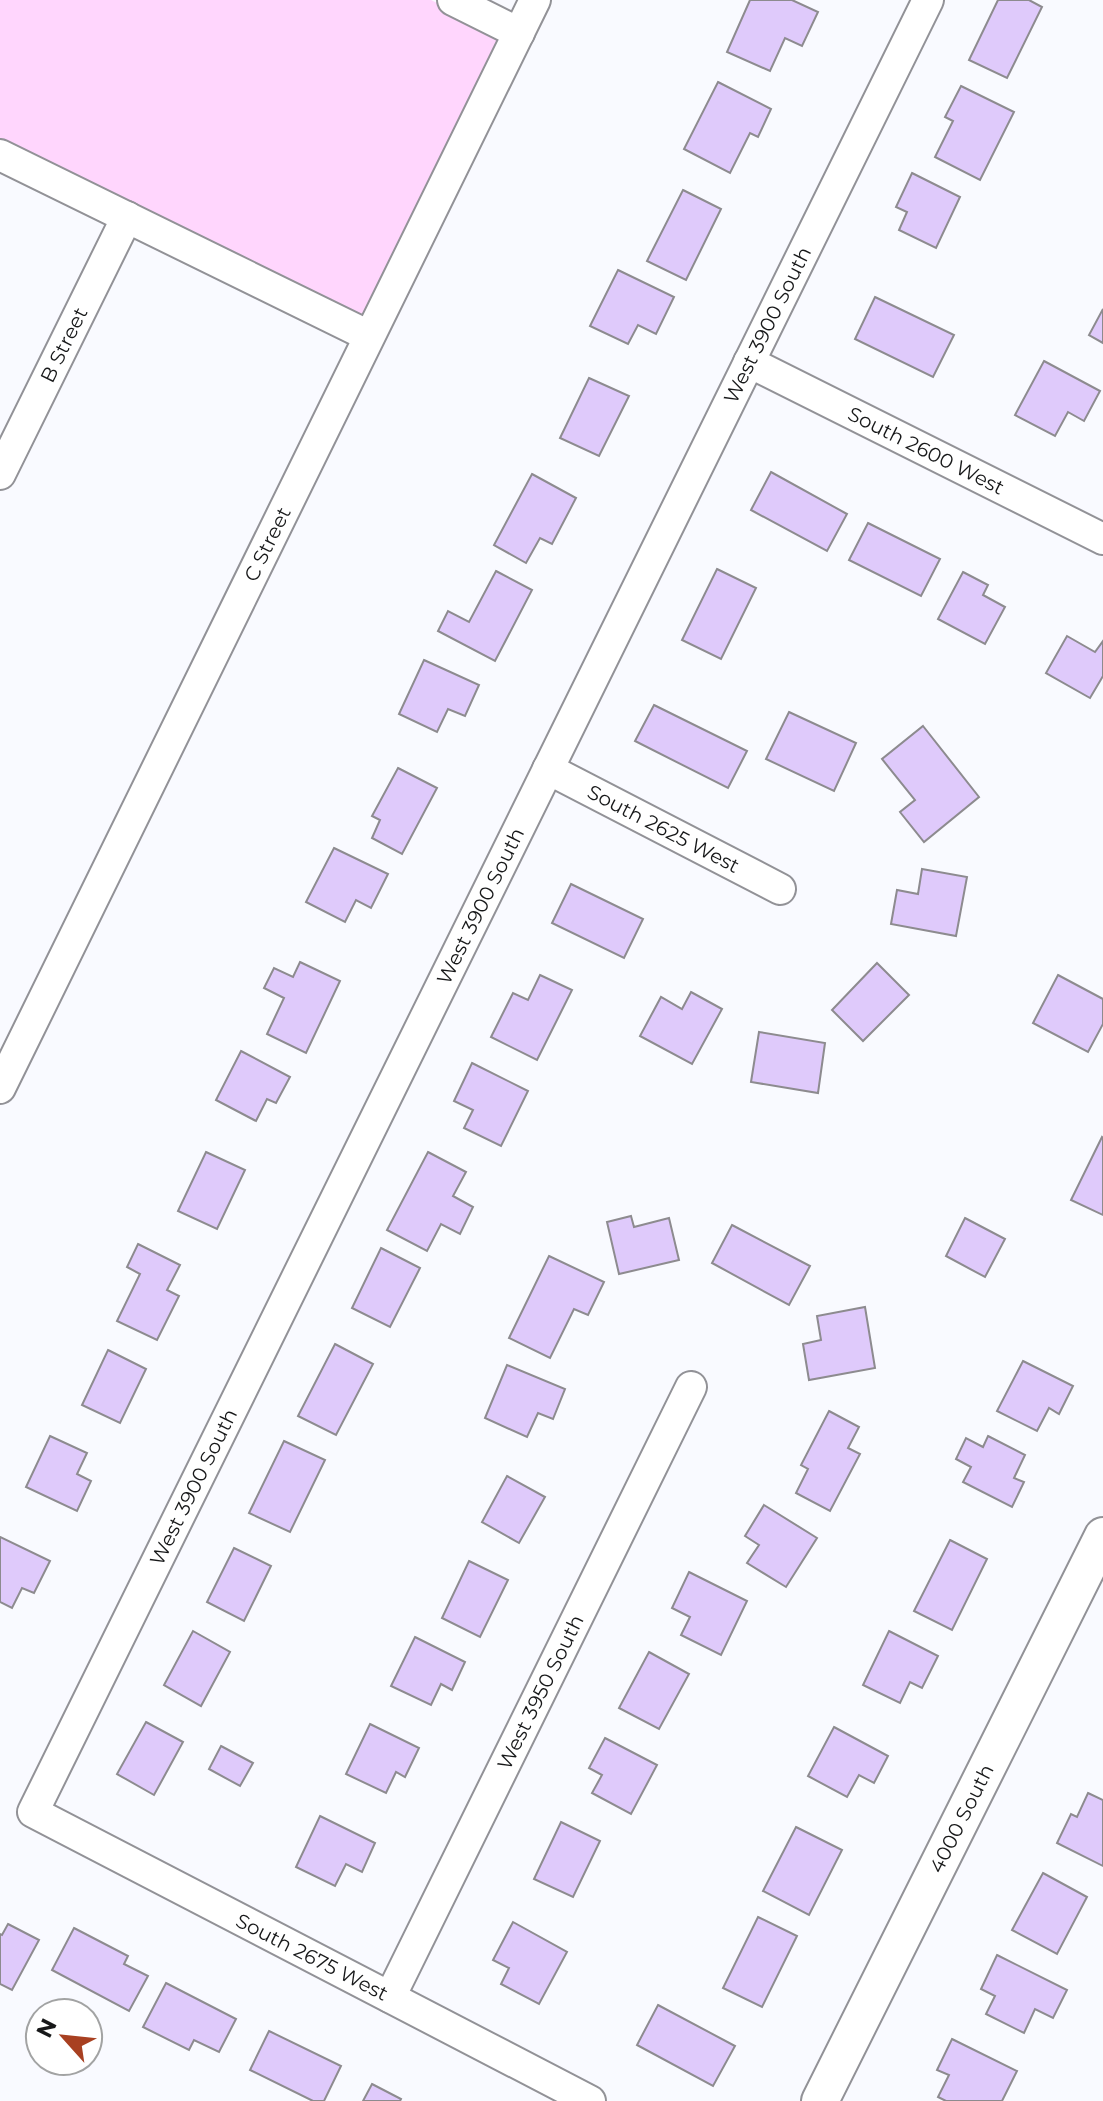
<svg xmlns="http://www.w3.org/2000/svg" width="1103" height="2101" font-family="Montserrat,sans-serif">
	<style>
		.green { fill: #ffd6fd }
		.building { fill: #dfcafb; stroke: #8d8b8f; stroke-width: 2 }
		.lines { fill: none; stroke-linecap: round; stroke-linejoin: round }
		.minor-casing { stroke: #929297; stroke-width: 34 }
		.tertiary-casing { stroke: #929297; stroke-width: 40 }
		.minor { stroke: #fff; stroke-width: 30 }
		.tertiary { stroke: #fff; stroke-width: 36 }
		.labels { text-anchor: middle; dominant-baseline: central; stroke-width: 6; stroke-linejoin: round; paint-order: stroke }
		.street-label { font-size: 20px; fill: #171819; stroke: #fff }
	</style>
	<rect width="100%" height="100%" fill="#f9faff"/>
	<polygon class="green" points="0,0 431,0 500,34 358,324 0,146"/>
	<g class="building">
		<polygon points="750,0 792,0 818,12 802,46 785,38 770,71 727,52"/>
		<polygon points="998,0 1029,0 1042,7 1007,78 969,60"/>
		<polygon points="718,82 771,109 758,137 750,133 730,173 684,149"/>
		<polygon points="961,86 1014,112 980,180 935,157 953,121 945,117"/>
		<polygon points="912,173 960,197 936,248 899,230 907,212 896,207"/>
		<polygon points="683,190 721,209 686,280 647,261"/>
		<polygon points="618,270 674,297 656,334 638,325 628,344 590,326"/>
		<polygon points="875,297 954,335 933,377 855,339"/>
		<polygon points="1103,309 1103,343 1089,335"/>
		<polygon points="1044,361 1100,391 1084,421 1068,412 1055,436 1015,415"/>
		<polygon points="589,378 629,396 599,456 560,438"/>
		<polygon points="771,472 847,514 827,551 751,510"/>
		<polygon points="532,474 576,498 552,544 540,538 526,563 494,545"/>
		<polygon points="868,523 940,559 921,596 849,560"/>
		<polygon points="717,569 756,588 721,659 682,640"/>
		<polygon points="496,571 532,590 495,661 438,631 448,611 469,622"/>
		<polygon points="963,572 988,585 983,595 1005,607 985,644 938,619"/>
		<polygon points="1067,636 1095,652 1103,641 1103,676 1090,698 1046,673"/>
		<polygon points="424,660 479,685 465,716 448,709 437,732 399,714"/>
		<polygon points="654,705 747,751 728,788 635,741"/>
		<polygon points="789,712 856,743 834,791 766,759"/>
		<polygon points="923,726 979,797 924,842 900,812 915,800 882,759"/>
		<polygon points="398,768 437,788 402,854 372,838 380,820 372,816"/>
		<polygon points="334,848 388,874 371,908 356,900 345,922 306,902"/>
		<polygon points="922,869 967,877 956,936 891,924 897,890 918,894"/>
		<polygon points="571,884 643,919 624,958 552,923"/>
		<polygon points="300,962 340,981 306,1053 267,1034 284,998 264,988 274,968 293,977"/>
		<polygon points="877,963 909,995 863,1041 832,1010"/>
		<polygon points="540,975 572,990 537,1060 491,1037 513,993 528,1000"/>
		<polygon points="1058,975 1103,999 1103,1024 1088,1052 1033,1023"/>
		<polygon points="691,992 722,1009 692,1064 640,1036 661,997 682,1009"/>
		<polygon points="759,1032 825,1043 818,1093 751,1082"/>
		<polygon points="241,1051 290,1077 276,1103 267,1099 256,1121 216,1100"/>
		<polygon points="472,1063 528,1091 501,1146 464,1128 473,1110 454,1101"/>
		<polygon points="1102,1137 1103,1138 1103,1215 1071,1200"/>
		<polygon points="206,1152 245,1170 217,1229 178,1211"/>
		<polygon points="428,1152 466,1172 453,1196 473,1207 460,1234 441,1224 427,1251 387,1230"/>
		<polygon points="631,1216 634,1227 669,1218 679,1260 619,1274 607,1222"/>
		<polygon points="965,1218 1005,1239 985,1277 946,1256"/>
		<polygon points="732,1225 810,1266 789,1305 712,1263"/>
		<polygon points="138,1244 180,1265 167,1290 179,1296 157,1340 117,1321 140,1274 127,1267"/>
		<polygon points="381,1248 420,1268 390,1327 352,1308"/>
		<polygon points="549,1256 604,1282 588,1315 574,1309 550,1358 509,1338"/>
		<polygon points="865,1307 875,1368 809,1380 803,1344 821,1340 817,1316"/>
		<polygon points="335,1344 373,1364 336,1435 298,1416"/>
		<polygon points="108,1350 146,1369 120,1423 82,1405"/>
		<polygon points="1023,1361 1073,1386 1059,1414 1049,1408 1037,1431 997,1411"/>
		<polygon points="507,1365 565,1389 553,1419 538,1413 527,1437 485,1418"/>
		<polygon points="829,1411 859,1427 848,1448 860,1454 830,1511 796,1493 808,1469 801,1465"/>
		<polygon points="50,1436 87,1453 77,1474 91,1481 77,1511 26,1487"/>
		<polygon points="988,1436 1025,1455 1014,1478 1024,1482 1012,1507 963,1482 971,1467 956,1459 966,1438 983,1447"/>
		<polygon points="284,1441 325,1460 290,1532 249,1513"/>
		<polygon points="507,1476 545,1497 519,1543 482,1522"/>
		<polygon points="764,1505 817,1538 786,1587 747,1563 759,1545 745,1536"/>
		<polygon points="0,1537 50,1561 34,1593 22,1588 12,1608 0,1602"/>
		<polygon points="950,1540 987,1559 952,1630 914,1611"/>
		<polygon points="234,1548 271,1566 244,1621 207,1602"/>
		<polygon points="469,1561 508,1580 480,1637 442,1618"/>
		<polygon points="689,1572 747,1601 721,1655 681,1635 690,1617 672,1608"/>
		<polygon points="193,1631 230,1652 201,1706 164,1685"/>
		<polygon points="889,1631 938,1656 922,1688 910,1682 900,1703 863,1685"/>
		<polygon points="415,1637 465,1662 452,1690 441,1684 431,1705 391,1686"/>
		<polygon points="649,1652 689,1674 659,1729 619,1708"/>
		<polygon points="146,1722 183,1742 154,1795 117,1774"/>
		<polygon points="370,1724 419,1748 405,1777 396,1772 386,1793 346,1774"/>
		<polygon points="834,1727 888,1756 874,1783 859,1775 847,1797 808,1776"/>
		<polygon points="605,1738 657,1765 631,1814 592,1793 602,1775 589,1768"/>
		<polygon points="221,1746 253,1763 240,1786 209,1769"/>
		<polygon points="1088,1793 1103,1800 1103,1866 1057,1843 1071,1814 1077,1817"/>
		<polygon points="320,1816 375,1843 362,1872 346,1864 335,1886 296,1867"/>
		<polygon points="561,1822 600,1841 573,1897 534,1879"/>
		<polygon points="796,1827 842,1850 809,1915 763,1891"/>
		<polygon points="1043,1873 1087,1897 1057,1954 1012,1930"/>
		<polygon points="758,1917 797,1936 762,2007 723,1988"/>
		<polygon points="513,1922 567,1952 539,2004 501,1984 509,1968 493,1960"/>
		<polygon points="8,1924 39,1940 12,1990 0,1984 0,1934 2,1935"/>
		<polygon points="74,1928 128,1956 124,1964 148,1976 129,2011 52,1970"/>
		<polygon points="997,1955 1067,1990 1053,2018 1035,2009 1024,2033 986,2014 995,1996 981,1989"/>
		<polygon points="166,1983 236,2019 219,2052 194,2040 189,2050 143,2027"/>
		<polygon points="658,2005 735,2046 713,2086 637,2045"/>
		<polygon points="269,2031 341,2066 324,2101 313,2101 250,2070"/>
		<polygon points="952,2039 1017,2071 1002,2101 946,2101 938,2097 949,2075 937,2070"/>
		<polygon points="372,2084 401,2099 400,2101 363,2101"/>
	</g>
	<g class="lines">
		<defs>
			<g id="minor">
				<polyline points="453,0 519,33"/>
				<polyline points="0,155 369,336"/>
				<path id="s1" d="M749,362L1103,539"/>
				<path id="s2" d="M0,474L127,217"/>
				<path id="s3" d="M548,769L780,889"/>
				<path id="s4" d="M0,1088L535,0"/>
				<path id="s5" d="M390,1997L691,1387"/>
				<path id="s6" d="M590,2101L33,1812L928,0"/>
			</g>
			<g id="tertiary">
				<path id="s7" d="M820,2101L1103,1536"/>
			</g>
		</defs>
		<use href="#minor" class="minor-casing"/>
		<use href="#tertiary" class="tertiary-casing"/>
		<use href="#minor" class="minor"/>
		<use href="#tertiary" class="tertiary"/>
	</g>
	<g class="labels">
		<g class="street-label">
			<text stroke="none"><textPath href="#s6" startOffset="2286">West 3900 South</textPath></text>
			<text stroke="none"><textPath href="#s2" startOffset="144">B Street</textPath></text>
			<text stroke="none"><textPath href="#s1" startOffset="198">South 2600 West</textPath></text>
			<text stroke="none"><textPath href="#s4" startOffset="606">C Street</textPath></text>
			<text stroke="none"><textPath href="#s3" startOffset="130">South 2625 West</textPath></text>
			<text stroke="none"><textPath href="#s6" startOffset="1638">West 3900 South</textPath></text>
			<text stroke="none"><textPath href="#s6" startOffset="990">West 3900 South</textPath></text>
			<text stroke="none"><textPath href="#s5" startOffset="340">West 3950 South</textPath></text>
			<text stroke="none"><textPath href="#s7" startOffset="316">4000 South</textPath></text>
			<text transform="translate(312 1957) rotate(27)">South 2675 West</text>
		</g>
	</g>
	<g transform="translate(64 2037) rotate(297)"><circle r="38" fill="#ffffff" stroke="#a2a3a3" stroke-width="2"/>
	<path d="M0-6L14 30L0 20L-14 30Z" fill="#a84021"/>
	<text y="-12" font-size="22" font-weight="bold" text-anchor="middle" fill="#171819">N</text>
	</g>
</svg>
